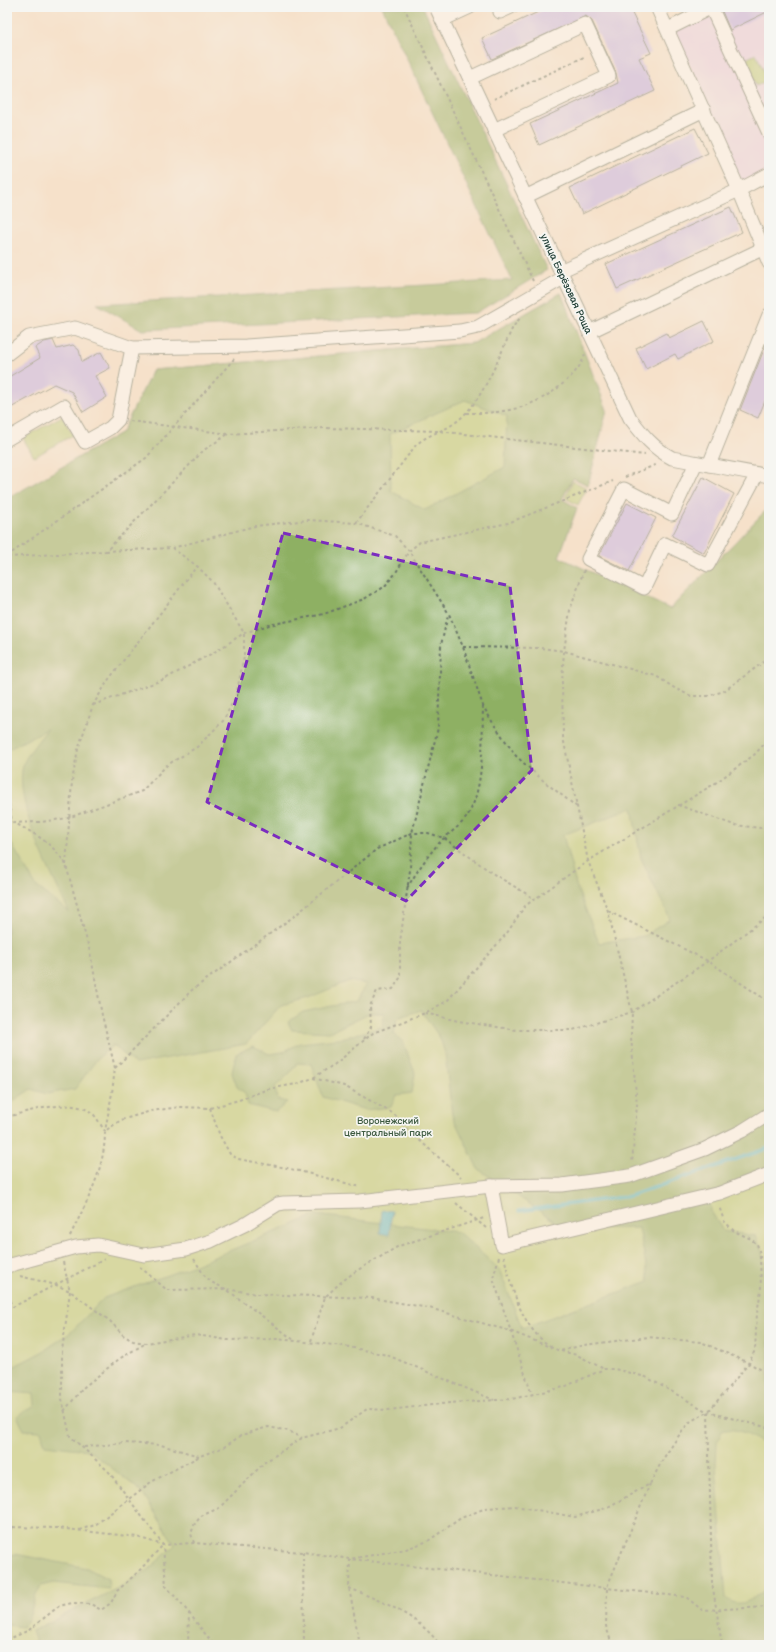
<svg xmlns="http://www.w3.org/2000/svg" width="776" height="1652" font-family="'Balsamiq Sans',sans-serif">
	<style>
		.built { fill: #e8d2ef }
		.green { fill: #b3cc72; stroke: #698453 }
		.forest { fill: #8eb064; stroke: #56764c; fill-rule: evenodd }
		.water { fill: #4ab6c6; stroke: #347a7d }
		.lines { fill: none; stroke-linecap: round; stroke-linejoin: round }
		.stream { stroke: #4ab6c6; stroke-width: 3.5 }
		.building { fill: #c0b1f0 }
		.minor-casing { stroke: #6a7669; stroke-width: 15 }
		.path { stroke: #6a7669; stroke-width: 2; stroke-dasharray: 3 3; stroke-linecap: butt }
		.minor { stroke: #fff; stroke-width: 13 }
		.marked { fill: none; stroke: #7b2cbf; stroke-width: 3; stroke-dasharray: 8 5; stroke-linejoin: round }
		.labels { text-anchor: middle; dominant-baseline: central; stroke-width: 3.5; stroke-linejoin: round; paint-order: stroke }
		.street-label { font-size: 10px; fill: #1f3d34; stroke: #f6f6f2 }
		.park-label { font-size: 10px; fill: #3d5a40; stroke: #f6f6f2 }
	</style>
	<rect width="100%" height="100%" fill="#f6f6f2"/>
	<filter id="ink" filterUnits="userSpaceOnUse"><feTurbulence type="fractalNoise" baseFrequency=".025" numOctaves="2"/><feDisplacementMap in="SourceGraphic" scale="8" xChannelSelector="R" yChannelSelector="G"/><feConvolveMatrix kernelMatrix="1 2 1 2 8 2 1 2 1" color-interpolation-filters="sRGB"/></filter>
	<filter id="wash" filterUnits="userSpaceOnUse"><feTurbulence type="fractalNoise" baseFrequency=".012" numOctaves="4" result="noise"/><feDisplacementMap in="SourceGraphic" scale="16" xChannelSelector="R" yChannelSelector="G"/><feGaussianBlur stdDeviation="0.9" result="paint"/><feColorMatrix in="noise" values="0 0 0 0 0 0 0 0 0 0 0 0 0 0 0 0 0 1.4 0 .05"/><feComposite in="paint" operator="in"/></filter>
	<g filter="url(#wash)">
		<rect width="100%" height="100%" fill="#f5e1cb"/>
		<polygon class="built" points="719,7 769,7 769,169 742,183 674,30"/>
		<g class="green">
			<polygon points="756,54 768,80 756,86 744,60"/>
			<polygon points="561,293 607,410 588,485 573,478 562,499 577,508 559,557 670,609 769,507 769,1645 7,1645 7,499 122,432 153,370 474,343"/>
			<polygon points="62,416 73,435 34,457 23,438"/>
			<polygon points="573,481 587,488 578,505 565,498"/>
		</g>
		<g class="forest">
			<polygon points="382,7 423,7 547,270 476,313 142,330 97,304 512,280"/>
			<path d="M561,293L607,410L588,485L573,478L562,499L577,508L559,557L670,609L769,507V1171L710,1195L711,1211L723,1231L756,1236L762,1252L769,1288V1448C756,1440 739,1425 722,1431L717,1442L716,1465L726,1598C741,1611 755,1597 769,1587V1645H37L32,1631L122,1586L149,1569L175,1545L142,1492L89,1450L45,1445L41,1431L24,1430L17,1416L35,1405L34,1394L8,1392L7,1370L42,1352L70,1333L104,1298L195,1265L316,1215L458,1232L499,1269L522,1328L649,1281L639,1228L566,1229L478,1169L452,1115L445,1053L440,1038L421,1010L397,1018L394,1034L403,1042L415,1073L412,1093L396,1095L391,1107L366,1110L323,1097L311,1064L297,1063L291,1072L275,1087L277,1099L287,1102L276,1112L248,1105L245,1093L237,1087L232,1073L236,1054L253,1046L269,1054L283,1052L300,1043L338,1039L382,1027L384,1013H369L330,1032L292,1030L288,1022L303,1012L357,1001L366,984L349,981L308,998L281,1005L246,1044L135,1064L113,1045L97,1059L75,1089L47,1094L31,1089L13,1101L7,1102V836L36,886L69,912C53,876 13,804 23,765C26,755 41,738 47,729L7,750V499L122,432L153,370L474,343ZM465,400L507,416L505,467L425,510L391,491L390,434ZM632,808L641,858L670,919L644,936L599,943L577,888L563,835Z"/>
			<path d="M15,1554L87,1568L108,1579L109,1589L53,1583L41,1586C31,1600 34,1614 23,1627L7,1625V1556Z"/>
		</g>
		<polygon class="water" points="382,1210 392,1211 389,1235 380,1233"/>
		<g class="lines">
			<polyline class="stream" points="519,1211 630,1196 769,1148"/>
		</g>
		<g id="blocks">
			<g class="building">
				<polygon points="549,7 629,7 651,53 639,58 655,91 539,145 530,124 618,83 616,73 592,21 586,16 492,59 482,38"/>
				<polygon points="725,7 769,7 769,11 730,30 721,9"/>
				<polygon points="695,128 708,153 582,214 570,188"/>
				<polygon points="731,207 742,232 617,289 606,264"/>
				<polygon points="704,321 714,341 678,359 675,354 646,369 636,348 666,333 669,338"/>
				<polygon points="769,337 769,391 758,418 740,410"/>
				<polygon points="53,340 57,349 73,345 79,350 82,362 101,352 110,368 95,376 107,397 83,412 72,392 54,384 7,410 7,378 40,358 35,348 44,342"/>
				<polygon points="703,477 734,494 704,553 672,536"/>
				<polygon points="627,503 656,518 629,571 599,556"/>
			</g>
		</g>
	</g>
	<g filter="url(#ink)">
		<use href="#blocks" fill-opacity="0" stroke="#6a7669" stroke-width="1"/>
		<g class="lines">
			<defs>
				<g id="minor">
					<path d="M436,7L630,418C643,435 653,448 672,458L769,476"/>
					<polyline points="657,7 739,190 769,263"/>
					<polyline points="711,7 769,133"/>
					<polyline points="500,12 511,7"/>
					<polyline points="442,20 470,7"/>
					<polyline points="668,29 712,7"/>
					<polyline points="470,78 585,24 609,76 494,130"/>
					<polyline points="525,197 704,110"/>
					<polyline points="560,271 739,190 769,174"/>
					<polyline points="589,332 764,248"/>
					<polyline points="7,354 29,337 75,328 132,348 246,346 460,331 478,327 563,278"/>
					<polyline points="7,439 64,406 85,442 110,428 118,420 132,348"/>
					<polyline points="696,463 672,514 624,489 588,559 644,588 665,544 708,565 757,474"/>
					<polyline points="709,465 769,315"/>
					<polyline points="491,1186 562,1185 630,1176 705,1149 742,1131 769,1114"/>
					<polyline points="7,1266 76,1247 98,1245 144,1255 186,1249 211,1241 244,1225 278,1204 284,1203 360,1201 491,1186 502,1245 720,1193 769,1174"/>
				</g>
			</defs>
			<use href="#minor" class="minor-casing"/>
			<g class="path">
				<polyline points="404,7 533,281"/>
				<polyline points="7,34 8,7"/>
				<polyline points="494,99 586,56"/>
				<path d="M466,413C506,414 536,408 566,381C574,374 583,364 585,353"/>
				<polyline points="130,421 229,434 325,428 438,431 645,455"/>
				<polyline points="625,477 658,464"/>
				<path d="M356,523L416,445C429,433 443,432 456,422C483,402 499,356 513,327L520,318"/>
				<polyline points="106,551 172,548 255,526 308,520 356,523 395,536 409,551 449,614 463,647 483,706 493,723 516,756 546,783 577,807"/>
				<polyline points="7,556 146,458 234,359"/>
				<polyline points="8,557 106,551 204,450 228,434"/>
				<polyline points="584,570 570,610 564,651 562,682 563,737 588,861 608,911 632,1012 631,1037 637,1105 632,1163"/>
				<polyline points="463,647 541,648 564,651 656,676 676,689 691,696 708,696 724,691 769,658"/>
				<polyline points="93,705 165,679 218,650 244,633 269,625 324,614 364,599 384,587 395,574 409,551 420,542 508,523 613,481"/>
				<polyline points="7,792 12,822"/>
				<polyline points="678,805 734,825 769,829"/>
				<path d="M7,819C31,832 52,841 66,865L90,952L102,1015L115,1068L112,1093L105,1131"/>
				<polyline points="7,823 41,822 68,818 142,791 167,765 197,747 223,721 236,696 244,657 244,633 213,582 197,566 172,548"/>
				<polyline points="66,865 72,781 78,749 93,705 109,679 197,566"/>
				<path d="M407,888C418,870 429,853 443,839C451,832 460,826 466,818C485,790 482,740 483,707"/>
				<polyline points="608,911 708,961 769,1002"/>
				<polyline points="425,1013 458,1021 517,1030 573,1030 632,1012 708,961 769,915"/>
				<polyline points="364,1039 371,1027 370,1006 377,991 393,989 400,978 400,942 410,870 412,833 438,728 441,645 448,615"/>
				<polyline points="115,1068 192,990 293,917 377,849 412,833 428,833 444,838 492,873 535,899"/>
				<polyline points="313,1078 344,1086 394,1114 410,1132 461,1177"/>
				<polyline points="210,1108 220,1136 230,1154 238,1159 287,1168 361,1187"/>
				<path d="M7,1117C30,1111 72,1097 92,1113C97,1117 101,1126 105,1131"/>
				<polyline points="456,1203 486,1228"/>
				<path d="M70,1236C87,1201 105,1170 105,1131L121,1120L151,1111L180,1107L210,1108L239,1100L268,1089L297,1084L313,1078L335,1064L373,1033L425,1013L447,1001L507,933L525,906L588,861L714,784L754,755L769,739"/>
				<path d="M504,1256C511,1287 522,1330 552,1347"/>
				<polyline points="499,1257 493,1278 532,1395"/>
				<polyline points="194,1259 204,1275 213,1283 226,1289 294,1340"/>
				<polyline points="63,1262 70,1291 62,1351 62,1399 70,1436 109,1472 163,1545 166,1586 189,1613 188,1645"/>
				<polyline points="140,1267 167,1290 226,1289 258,1294 372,1298 429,1308 510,1331 560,1351 584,1345 648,1337 701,1342 749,1363 769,1374"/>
				<polyline points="20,1276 56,1285 70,1291 110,1321 123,1335 133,1341 146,1343 196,1335 227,1340 277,1339 344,1346 387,1355 494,1400"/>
				<polyline points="7,1295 12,1306"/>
				<polyline points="7,1310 105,1259"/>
				<polyline points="311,1341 325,1297 340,1283 356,1271 399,1246 484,1218"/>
				<polyline points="561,1351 577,1355 604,1369"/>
				<polyline points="64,1411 84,1387 119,1359 146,1343"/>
				<polyline points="708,1412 712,1582 722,1645"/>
				<polyline points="84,1447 125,1443 161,1445 199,1456"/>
				<polyline points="7,1527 57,1528 137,1537 163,1545 194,1543 303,1552 350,1559 406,1549 428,1541 461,1518 486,1508 515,1506 575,1517 606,1508 650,1484 663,1459 682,1431 691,1421 708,1412 749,1363 755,1350 757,1313 761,1290 760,1254 757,1244 749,1238 734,1231 724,1221 719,1206"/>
				<polyline points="79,1530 95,1525 151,1482 200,1456 224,1447 242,1435 268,1427 289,1431 302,1438"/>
				<polyline points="7,1534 13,1527"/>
				<polyline points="194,1543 191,1534 194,1525 201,1516 219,1508 265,1462 302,1438 340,1428 367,1409 388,1410 450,1403 512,1399 564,1387 604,1369 615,1369 646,1377 708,1412 769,1428"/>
				<polyline points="303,1552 304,1645"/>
				<path d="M349,1588C383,1602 418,1615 440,1645"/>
				<polyline points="189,1613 214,1645"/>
				<polyline points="7,1640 29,1630 59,1606 72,1603 91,1604 101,1610 111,1603 117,1591 138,1572 163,1545"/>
				<polyline points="360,1645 349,1588 350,1559 686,1597 702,1610 769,1607"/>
				<polyline points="612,1645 606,1626 607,1587 650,1484"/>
			</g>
			<use href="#minor" class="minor"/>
		</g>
	</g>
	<path d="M0 0H776V1652H0ZM283,533L510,586L532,770L406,901L207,802Z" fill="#f5e1cb" fill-opacity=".55" fill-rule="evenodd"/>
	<path class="marked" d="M283,533L510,586L532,770L406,901L207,802Z"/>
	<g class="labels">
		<g class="street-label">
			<text transform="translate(566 284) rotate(65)">улица Берёзовая Роща</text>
		</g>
		<g class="park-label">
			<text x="388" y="1121">Воронежский<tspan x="388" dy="12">центральный парк</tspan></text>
		</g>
	</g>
	<rect width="776" height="1652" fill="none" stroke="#f6f6f2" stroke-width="24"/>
</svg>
